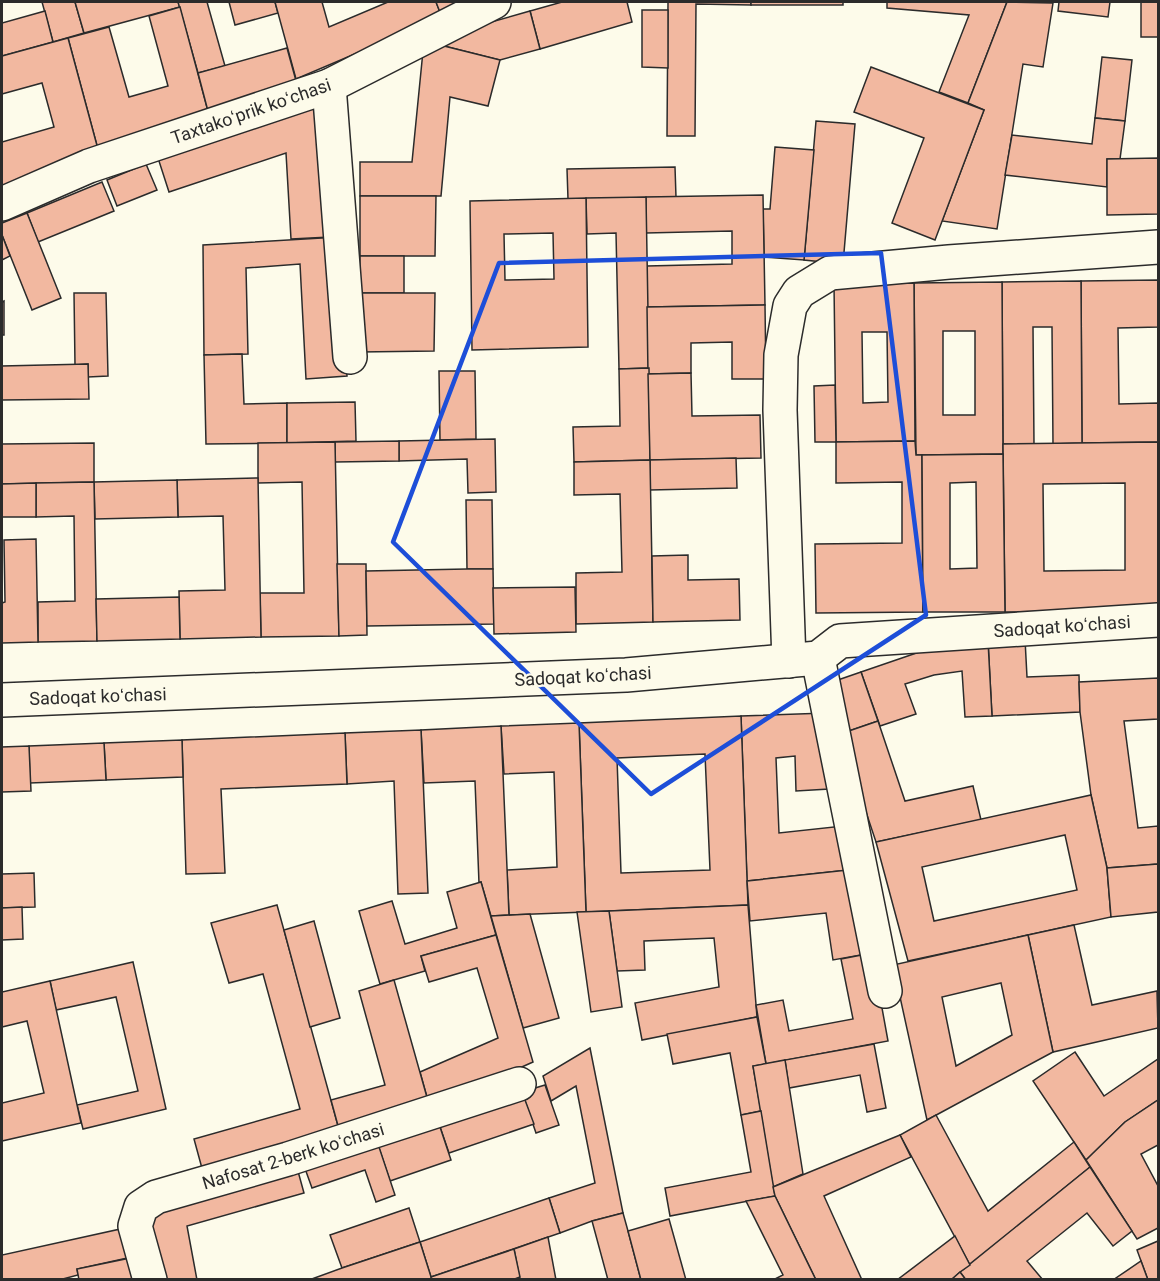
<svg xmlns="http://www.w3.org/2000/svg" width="1160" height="1281" font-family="Roboto,sans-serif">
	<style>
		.building { fill: #f2b8a0; stroke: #2b2b2b; stroke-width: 1.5; fill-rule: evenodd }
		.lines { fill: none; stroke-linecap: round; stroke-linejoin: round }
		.minor-casing { stroke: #2b2b2b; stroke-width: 36 }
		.minor { stroke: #fdfbea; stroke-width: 33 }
		.marked { fill: none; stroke: #1d4ed8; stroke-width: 4.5; stroke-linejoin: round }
		.labels { text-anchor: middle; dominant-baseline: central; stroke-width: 4.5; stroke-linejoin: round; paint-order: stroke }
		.street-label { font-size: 18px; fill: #2b2b2b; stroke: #fdfbea }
	</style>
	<rect width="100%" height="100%" fill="#fdfbea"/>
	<g class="building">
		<polygon points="42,2 75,2 84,33 53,42"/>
		<polygon points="75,2 178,2 180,7 84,33"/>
		<polygon points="178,2 207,2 225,66 198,73"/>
		<polygon points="229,2 275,2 278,13 235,25"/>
		<polygon points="275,2 322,2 329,27 388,2 436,2 442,17 296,79"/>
		<polygon points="436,2 473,2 441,15"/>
		<polygon points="562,2 627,2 632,22 540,49 530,11"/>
		<polygon points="668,2 751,2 751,5 696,4 695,136 667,136"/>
		<rect x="751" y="2" width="92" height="3"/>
		<polygon points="887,2 1007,2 968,103 939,92 969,15 887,8"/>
		<polygon points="1007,2 1053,3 1043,67 1023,64 997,229 942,221 984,110 968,103"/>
		<polygon points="1059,2 1110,2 1108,17 1058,11"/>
		<rect x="1141" y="2" width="17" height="35"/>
		<polygon points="180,7 209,115 99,153 68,38 109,27 129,97 168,86 149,16"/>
		<polygon points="642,10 668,10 668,68 642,67"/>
		<polygon points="45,11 53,42 2,56 2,23"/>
		<polygon points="530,11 540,49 500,60 424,41"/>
		<polygon points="68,38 99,153 2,193 2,142 54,127 42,83 2,94 2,56"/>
		<polygon points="424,41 500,60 488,106 450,97 441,196 360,196 360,162 412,162"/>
		<polygon points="287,48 298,88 209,115 198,73"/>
		<polygon points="1102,57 1132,60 1125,121 1095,118"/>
		<polygon points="871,67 984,110 935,240 892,223 924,138 854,112"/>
		<polygon points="322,103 330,237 291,239 286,153 169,192 158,158"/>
		<polygon points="1095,118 1125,121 1120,159 1107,159 1107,187 1005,175 1012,135 1092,144"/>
		<polygon points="816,121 855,124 843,264 804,260"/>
		<polygon points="775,147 814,150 804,260 764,257 763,209 770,209"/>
		<polygon points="1158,158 1158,214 1107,215 1107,159"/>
		<polygon points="146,164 157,190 117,206 107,180"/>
		<polygon points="675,167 676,197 568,199 567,169"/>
		<polygon points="102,182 114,211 38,242 27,213"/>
		<polygon points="763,195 765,305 647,307 647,266 732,264 732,231 646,233 646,197"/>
		<polygon points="360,196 436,196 435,256 360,256"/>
		<polygon points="646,197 649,368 619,369 616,233 587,234 586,198"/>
		<path d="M586,198L588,347L472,350L470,201ZM553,233L554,279L505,280L504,234Z"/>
		<polygon points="27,213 61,298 32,310 2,235 2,223"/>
		<polygon points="2,235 10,256 2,260"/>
		<polygon points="339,237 347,376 306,379 300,264 246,268 248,354 204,355 203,245"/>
		<polygon points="360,256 404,256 404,293 359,293"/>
		<polygon points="1158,280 1158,327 1118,328 1119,404 1158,403 1158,442 1082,443 1081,281"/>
		<polygon points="1081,281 1082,443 1053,444 1052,327 1033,327 1034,444 1003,444 1002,282"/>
		<path d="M1002,282L1003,454L916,455L914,283ZM943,331H975V415H943Z"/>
		<path d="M914,283L915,441L836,442L834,284ZM862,332H887L888,402L863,403Z"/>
		<polygon points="74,293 106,293 108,376 88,377 88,364 75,365"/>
		<polygon points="359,293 435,293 434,351 359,352"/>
		<polygon points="4,301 4,335 2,335 2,302"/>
		<polygon points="765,305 766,379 732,379 732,342 691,343 691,373 648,374 647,307"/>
		<polygon points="242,354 244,404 287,403 287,443 206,444 204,355"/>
		<polygon points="88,364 89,399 2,400 2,366"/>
		<polygon points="649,368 650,460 574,462 573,427 620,426 619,369"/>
		<polygon points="439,371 475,371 476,439 440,440"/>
		<polygon points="691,373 692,416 760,415 761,458 650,460 648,374"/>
		<polygon points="835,385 836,442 815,442 814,386"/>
		<polygon points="355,402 356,441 287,443 287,403"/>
		<polygon points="495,439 496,492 468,493 467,459 399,461 399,441"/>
		<polygon points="399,441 399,461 335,462 335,442"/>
		<polygon points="915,441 916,455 922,455 923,612 816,613 815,544 902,543 902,482 836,483 836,442"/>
		<polygon points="335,442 339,636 261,637 260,593 304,593 302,482 258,483 258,443"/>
		<path d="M1158,442V610L1005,612L1003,444ZM1125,483V570L1044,571L1043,484Z"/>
		<polygon points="94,443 94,482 2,484 2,444"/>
		<path d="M1003,454L1005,612H923L922,455ZM976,482L977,568L950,569V483Z"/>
		<polygon points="736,458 737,488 650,490 650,460"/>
		<polygon points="650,460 653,622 576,624 576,573 622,572 620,494 574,495 574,462"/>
		<polygon points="258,478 261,637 180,639 179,591 225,590 223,516 178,517 177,480"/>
		<polygon points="177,480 178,517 95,519 94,482"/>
		<polygon points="94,482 97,641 38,642 38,602 75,601 74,516 36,517 36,483"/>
		<polygon points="36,483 36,517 2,517 2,484"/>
		<polygon points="466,500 492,500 493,569 467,569"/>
		<polygon points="36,539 38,642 2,643 2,603 5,602 4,540"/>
		<polygon points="688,555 688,580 739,579 740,620 653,622 652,556"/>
		<polygon points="337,564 366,564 367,635 339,636"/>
		<polygon points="467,569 493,569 494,624 367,626 366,571"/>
		<polygon points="575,587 576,632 494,634 493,588"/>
		<polygon points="179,597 180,639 97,641 96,599"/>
		<polygon points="1025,639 1027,677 1079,675 1080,712 992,716 988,641"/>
		<polygon points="988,641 992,716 965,717 962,671 934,675 905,684 916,714 880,726 861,672 931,648"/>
		<polygon points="861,672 878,721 849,731 832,682"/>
		<polygon points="1158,678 1158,719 1124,721 1138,828 1158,826 1158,864 1107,868 1091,795 1080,712 1079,682"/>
		<polygon points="826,713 829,789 796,791 795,756 776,758 779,833 843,826 848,870 747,881 741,716"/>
		<path d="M741,716L748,905L586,912L579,723ZM705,754L710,870L621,873L617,758Z"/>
		<polygon points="878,721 905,801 973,786 981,820 876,842 840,734"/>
		<polygon points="579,723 586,912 509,915 507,870 557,867 554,772 504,774 501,726"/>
		<polygon points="501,726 509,915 491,916 481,882 479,883 475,781 424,783 421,730"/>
		<polygon points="421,730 428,893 398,894 394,781 347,784 345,733"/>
		<polygon points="345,733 347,784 221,789 225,873 186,874 182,740"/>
		<polygon points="182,740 183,777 106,780 104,743"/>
		<polygon points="104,743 106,780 30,783 29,746"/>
		<polygon points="29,746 31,791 2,792 2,747"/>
		<path d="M1091,795L1107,868L1111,917L908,961L876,842ZM1065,835L1077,890L934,921L922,867Z"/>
		<polygon points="1158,864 1158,912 1111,917 1107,868"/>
		<polygon points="848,870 861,955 833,960 826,913 750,921 747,881"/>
		<polygon points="34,873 35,907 2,908 2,874"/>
		<polygon points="481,882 496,935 421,956 425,971 380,984 359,911 392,901 405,944 457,928 447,892"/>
		<polygon points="277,905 340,1133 203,1172 194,1139 300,1109 263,974 229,983 211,923"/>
		<polygon points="748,905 757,1017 642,1040 635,1003 719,987 714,938 644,941 645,970 617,971 609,911"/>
		<polygon points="22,907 23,939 2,940 2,908"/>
		<polygon points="609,911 622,1007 591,1012 577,912"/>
		<polygon points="530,914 559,1018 523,1028 491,916"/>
		<polygon points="314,921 340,1018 310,1027 284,930"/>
		<polygon points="1074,925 1092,1005 1157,991 1158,1028 1053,1052 1028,935"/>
		<polygon points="496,935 533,1062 430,1108 420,1072 498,1038 477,968 429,982 421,956"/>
		<path d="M1028,935L1053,1052L927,1120L893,965ZM1001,983L1012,1035L956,1066L942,997Z"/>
		<polygon points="872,953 888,1041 766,1064 756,1005 783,1000 789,1031 853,1019 841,959"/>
		<polygon points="133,962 166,1109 83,1129 77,1105 138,1091 116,997 56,1010 50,981"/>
		<polygon points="394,980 430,1108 340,1133 331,1100 385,1085 359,991"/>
		<polygon points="50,981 81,1123 2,1141 2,1103 44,1093 27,1021 2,1027 2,992"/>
		<polygon points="757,1017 766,1064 753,1066 761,1111 741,1115 730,1053 673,1064 667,1034"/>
		<polygon points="874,1044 886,1108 867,1112 860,1075 789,1088 785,1060"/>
		<polygon points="590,1048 623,1213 592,1221 560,1233 549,1198 595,1183 576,1086 551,1101 543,1076"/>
		<polygon points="1075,1052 1104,1096 1158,1059 1158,1100 1125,1122 1086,1160 1033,1081"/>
		<polygon points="785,1060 803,1174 773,1187 753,1066"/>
		<polygon points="545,1085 559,1125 536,1133 522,1092"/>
		<polygon points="522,1092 534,1124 449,1153 438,1121"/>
		<polygon points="1158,1100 1158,1145 1141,1154 1158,1186 1158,1228 1137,1239 1086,1160 1125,1122"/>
		<polygon points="761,1111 775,1196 670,1216 665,1188 751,1172 741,1115"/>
		<polygon points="936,1115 988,1211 1074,1142 1090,1167 970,1265 900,1135"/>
		<polygon points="438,1121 451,1160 390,1181 377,1142"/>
		<polygon points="900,1135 911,1157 824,1196 862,1280 816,1280 775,1196 773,1187"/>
		<polygon points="376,1138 395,1195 376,1202 365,1170 312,1188 303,1163"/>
		<polygon points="296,1164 304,1193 187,1226 197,1280 159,1280 146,1206"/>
		<polygon points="1090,1167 1132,1231 1113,1246 1087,1213 1027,1261 1043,1280 966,1280 960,1272"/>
		<polygon points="775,1196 816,1280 773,1280 783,1275 746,1201"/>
		<polygon points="549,1198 560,1233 431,1277 420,1242"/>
		<polygon points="409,1208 420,1242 342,1268 330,1235"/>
		<polygon points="623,1213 628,1231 641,1280 608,1280 592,1221"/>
		<polygon points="669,1219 686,1280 641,1280 628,1231"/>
		<polygon points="125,1228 132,1257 77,1269 78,1275 59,1280 2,1280 2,1255"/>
		<polygon points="955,1236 970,1265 960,1272 951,1280 897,1280"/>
		<polygon points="548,1237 556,1280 520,1280 514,1249"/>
		<polygon points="1158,1241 1158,1280 1148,1280 1137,1250"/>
		<polygon points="420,1242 432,1280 309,1280 342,1268"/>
		<polygon points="514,1249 520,1277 512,1280 432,1280 431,1277"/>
		<polygon points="140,1256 145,1280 79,1280 77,1269"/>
		<polygon points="1141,1261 1148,1280 1113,1280"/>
		<polygon points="960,1272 966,1280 951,1280"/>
	</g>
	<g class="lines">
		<defs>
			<g id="minor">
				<polyline points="329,86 350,357"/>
				<polyline points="2,204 89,166 329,86 494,2"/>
				<polyline points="818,658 885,991"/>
				<polyline points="789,661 780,410 781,355 790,306 799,292 830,273 949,262 1158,247"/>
				<polyline points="2,700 626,675 818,658 840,641 1158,620"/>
				<polyline points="150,1280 135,1226 141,1207 156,1197 288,1159 519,1084"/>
			</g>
		</defs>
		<use href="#minor" class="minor-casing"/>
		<use href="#minor" class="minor"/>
	</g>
	<path class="marked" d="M881,253L926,615L651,794L393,542L499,263Z"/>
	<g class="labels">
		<g class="street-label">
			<text transform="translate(251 111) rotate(-19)">Taxtakoʻprik koʻchasi</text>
			<text transform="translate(1062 626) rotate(-4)">Sadoqat koʻchasi</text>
			<text transform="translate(583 676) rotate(-3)">Sadoqat koʻchasi</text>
			<text transform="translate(98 696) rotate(-2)">Sadoqat koʻchasi</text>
			<text transform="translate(293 1156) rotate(-17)">Nafosat 2-berk koʻchasi</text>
		</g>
	</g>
	<rect width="1160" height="1281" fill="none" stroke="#2b2b2b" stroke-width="6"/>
</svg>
